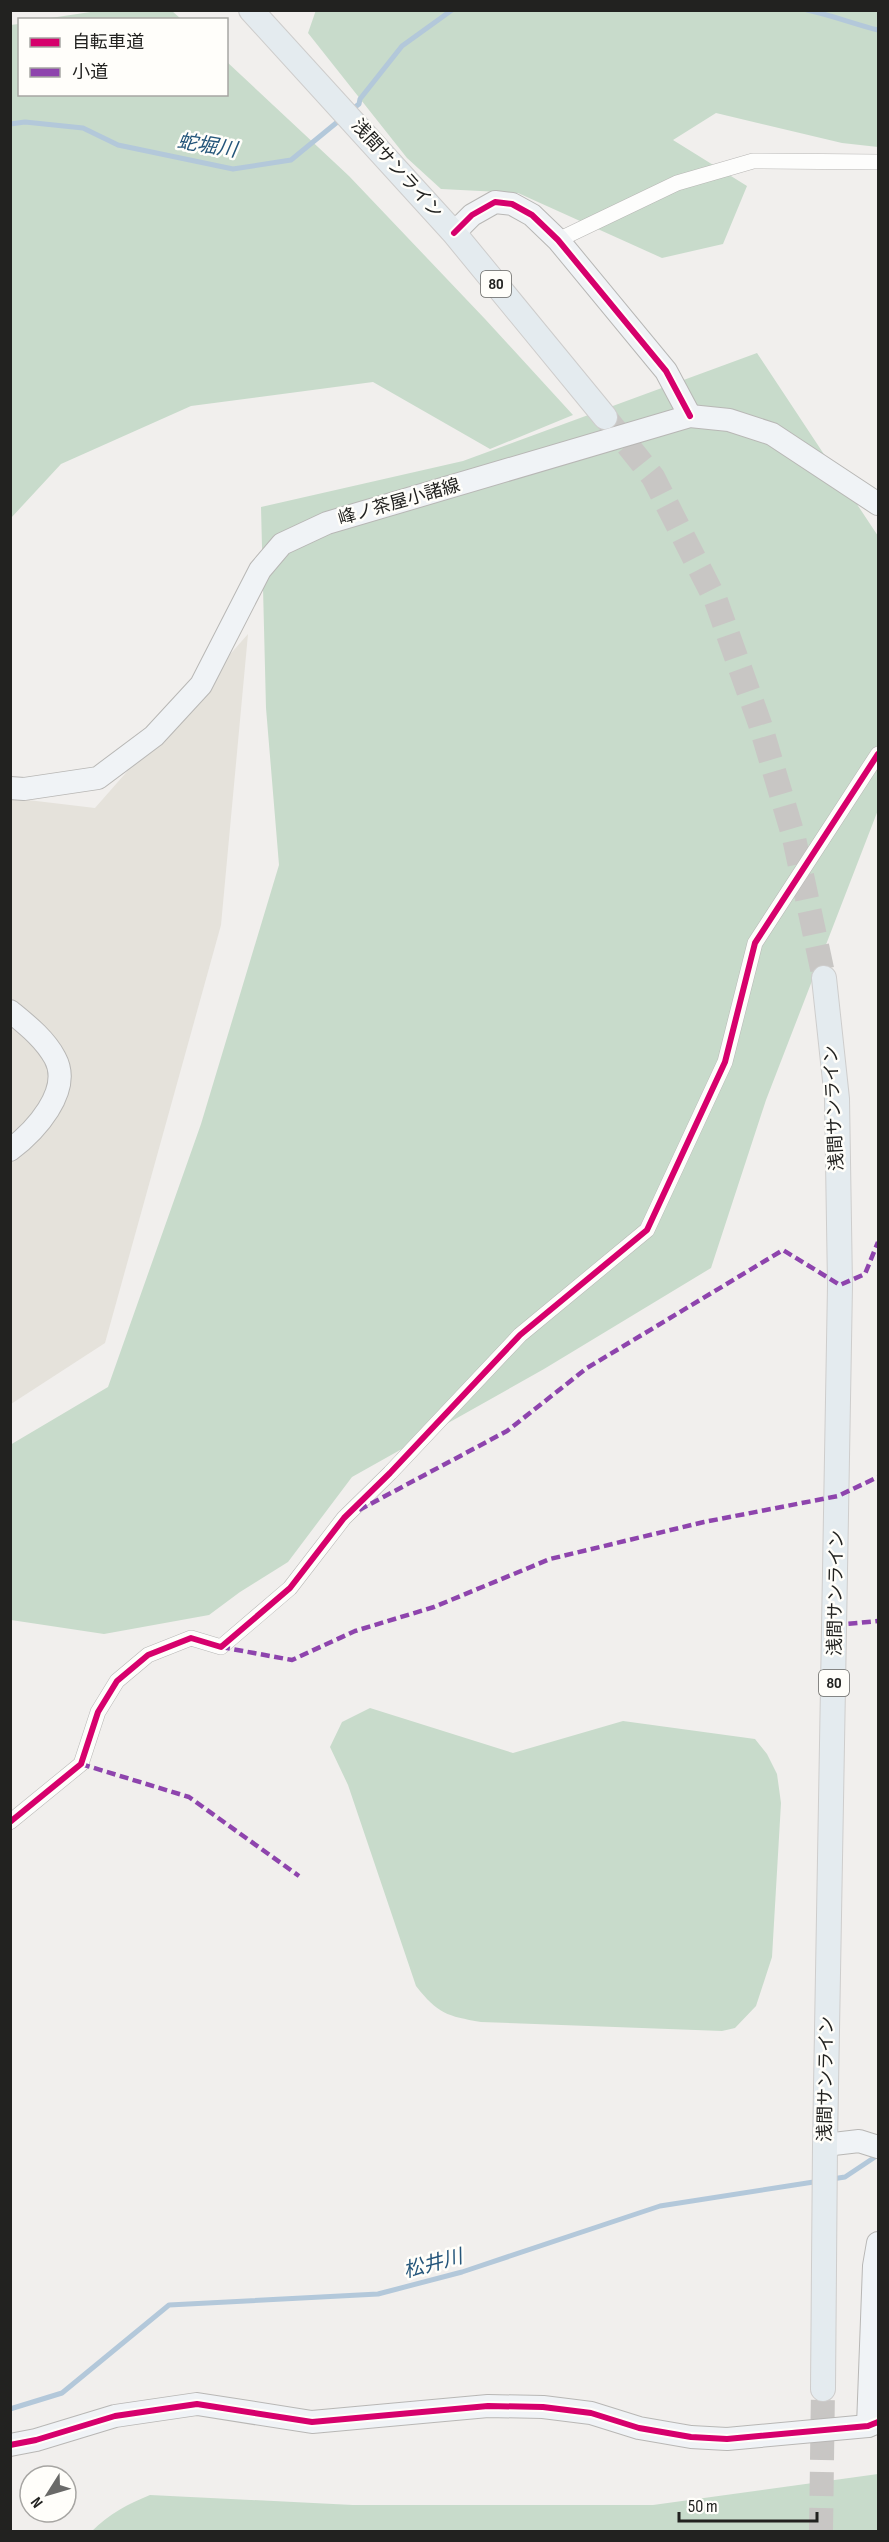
<svg xmlns="http://www.w3.org/2000/svg" width="889" height="2542" font-family="'Sofia Sans Condensed','Noto Sans JP',sans-serif">
	<style>
		.built { fill: #e5e2db }
		.forest { fill: #c8dbcb }
		.lines { fill: none; stroke-linecap: round; stroke-linejoin: round }
		.stream { stroke: #b3c8da; stroke-width: 5 }
		.primary-tunnel { stroke: #c8c6c4; stroke-width: 24; stroke-dasharray: 24 12; stroke-linecap: butt }
		.street-casing { stroke: #b8b7b5; stroke-width: 16 }
		.secondary-casing { stroke: #b8b7b5; stroke-width: 24 }
		.primary-casing { stroke: #cecdcc; stroke-width: 26 }
		.street { stroke: #fdfdfc; stroke-width: 15 }
		.secondary { stroke: #f0f3f6; stroke-width: 22 }
		.primary { stroke: #e4ebef; stroke-width: 24 }
		.quiet { stroke: #8e44ad; stroke-width: 4.5; stroke-dasharray: 9 4.5; stroke-linecap: butt }
		.cycleway-casing { stroke: #fffefa; stroke-width: 10 }
		.cycleway { stroke: #d6006c; stroke-width: 6 }
		.labels { text-anchor: middle; dominant-baseline: central; stroke-width: 5; stroke-linejoin: round; paint-order: stroke }
		.shield { fill: #fffefa; stroke: #646461; stroke-width: 1.5 }
		.shield-label { font-size: 16px; font-weight: bold; fill: #222220 }
		.street-label { font-size: 18px; fill: #222220; stroke: #fffefa }
		.water-label { font-size: 20px; font-style: italic; fill: #24557a; stroke: #fffefa }
	</style>
	<rect width="100%" height="100%" fill="#f1efed"/>
	<polygon class="built" points="248,634 221,925 105,1343 11,1404 11,798 95,808"/>
	<g class="forest">
		<polygon points="316,10 878,11 878,147 842,143 716,113 673,140 747,186 723,244 662,258 518,193 441,189 407,158 308,33"/>
		<polygon points="97,11 172,11 181,19 44,19"/>
		<polygon points="19,24 20,94 226,94 227,62 349,176 485,319 573,415 490,449 373,382 191,406 61,464 11,518 10,25"/>
		<polygon points="757,353 878,536 878,810 766,1100 711,1268 544,1369 352,1477 288,1562 240,1592 209,1615 104,1634 11,1620 10,1445 108,1387 201,1124 279,865 266,708 261,507 463,461"/>
		<path d="M370,1708L513,1753L623,1721L755,1739L767,1754L777,1774L781,1803L772,1957L756,2006L735,2028L722,2031L481,2022C447,2016 438,2014 416,1986L348,1785L330,1747L342,1722Z"/>
		<path d="M878,2474V2531H92C109,2514 128,2504 150,2495L353,2505H653Z"/>
	</g>
	<g class="lines">
		<g class="stream">
			<path d="M807,10C831,15 854,24 878,30"/>
			<polyline points="350,111 359,104 360,99 402,46 452,10"/>
			<polyline points="10,124 25,122 83,128 118,145 233,169 291,160 341,119"/>
			<polyline points="832,2179 845,2177 878,2155"/>
			<polyline points="10,2409 62,2393 169,2305 378,2294 462,2272 660,2206 820,2181"/>
		</g>
		<g class="primary-tunnel">
			<polyline points="605,417 653,477 716,601 760,724 794,838 824,978"/>
			<polyline points="821,2532 823,2389"/>
		</g>
		<defs>
			<g id="street">
				<polyline points="558,240 677,183 753,161 878,162"/>
				<polyline points="10,1822 81,1764 98,1712 117,1681 148,1655 191,1638 221,1647 290,1588 344,1518 390,1473 520,1335 647,1230 725,1062 755,943 878,754"/>
			</g>
			<g id="secondary">
				<polyline points="454,233 472,215 495,202 512,204 532,215 558,240 666,371 690,416"/>
				<polyline points="10,788 24,789 98,778 154,736 201,685 260,570 282,544 327,523 690,416 729,420 772,434 878,504"/>
				<path d="M10,1011C27,1025 45,1039 55,1058C73,1091 34,1132 10,1150"/>
				<polyline points="825,2145 859,2141 878,2147"/>
				<polyline points="868,2426 874,2266 878,2243"/>
				<polyline points="10,2445 36,2440 115,2416 197,2404 312,2422 488,2406 543,2407 591,2413 639,2428 691,2437 727,2439 868,2426 878,2422"/>
			</g>
			<g id="primary">
				<polyline points="251,10 454,233 605,417"/>
				<polyline points="823,2389 825,2145 840,1285 837,1099 824,978"/>
			</g>
		</defs>
		<use href="#street" class="street-casing"/>
		<use href="#secondary" class="secondary-casing"/>
		<use href="#primary" class="primary-casing"/>
		<use href="#street" class="street"/>
		<use href="#secondary" class="secondary"/>
		<use href="#primary" class="primary"/>
		<g class="quiet">
			<polyline points="359,1510 507,1431 587,1368 783,1250 840,1285 865,1274 878,1242"/>
			<polyline points="835,1625 878,1621"/>
			<polyline points="221,1647 292,1660 355,1631 434,1607 550,1559 704,1522 838,1496 878,1477"/>
			<polyline points="81,1764 189,1797 299,1876"/>
		</g>
		<defs>
			<g id="cycleway">
				<polyline points="454,233 472,215 495,202 512,204 532,215 558,240 666,371 690,416"/>
				<polyline points="10,1822 81,1764 98,1712 117,1681 148,1655 191,1638 221,1647 290,1588 344,1518 390,1473 520,1335 647,1230 725,1062 755,943 878,754"/>
				<polyline points="10,2445 36,2440 115,2416 197,2404 312,2422 488,2406 543,2407 591,2413 639,2428 691,2437 727,2439 868,2426 878,2422"/>
			</g>
		</defs>
		<use href="#cycleway" class="cycleway-casing"/>
		<use href="#cycleway" class="cycleway"/>
	</g>
	<g class="labels">
		<g class="shield">
			<rect x="481" y="271" width="30" height="26" rx="4.5"/>
			<rect x="819" y="1670" width="30" height="26" rx="4.5"/>
		</g>
		<g class="shield-label">
			<text x="496" y="284">80</text>
			<text x="834" y="1683">80</text>
		</g>
		<g class="street-label">
			<text transform="translate(397 169) rotate(48)">浅間サンライン</text>
			<text transform="translate(399 502) rotate(-16)">峰ノ茶屋小諸線</text>
			<text transform="translate(834 1108) rotate(-93)">浅間サンライン</text>
			<text transform="translate(836 1593) rotate(-89)">浅間サンライン</text>
			<text transform="translate(826 2079) rotate(-89)">浅間サンライン</text>
		</g>
		<g class="water-label">
			<text transform="translate(207 146) rotate(9)">蛇堀川</text>
			<text transform="translate(433 2264) rotate(-15)">松井川</text>
		</g>
	</g>
	<rect width="889" height="2542" fill="none" stroke="#222220" stroke-width="24"/>
	<rect x="18" y="18" width="210" height="78" fill="#fffefa" stroke="#a7a6a3" stroke-width="1.5"/>
	<rect x="30" y="38" width="30" height="9" fill="#d6006c" stroke="#a7a6a3" stroke-width="1.5"/>
	<text x="72" y="48" font-size="18" fill="#222220">自転車道</text>
	<rect x="30" y="68" width="30" height="9" fill="#8e44ad" stroke="#a7a6a3" stroke-width="1.5"/>
	<text x="72" y="78" font-size="18" fill="#222220">小道</text>
	<g transform="translate(48 2494) rotate(233)"><circle r="28" fill="#fffefa" stroke="#a7a6a3" stroke-width="1.5"/>
	<path d="M0-4.5L10 22L0 15L-10 22Z" fill="#6a6a68"/>
	<text y="-9" font-size="16" font-weight="bold" text-anchor="middle" fill="#222220">N</text>
	</g>
	<path d="M679 2512v9h138v-9" fill="none" stroke="#222220" stroke-width="3"/>
	<text x="688" y="2512" font-size="18" fill="#222220" stroke="#fffefa" stroke-width="4.5" paint-order="stroke">50 m</text>
</svg>
